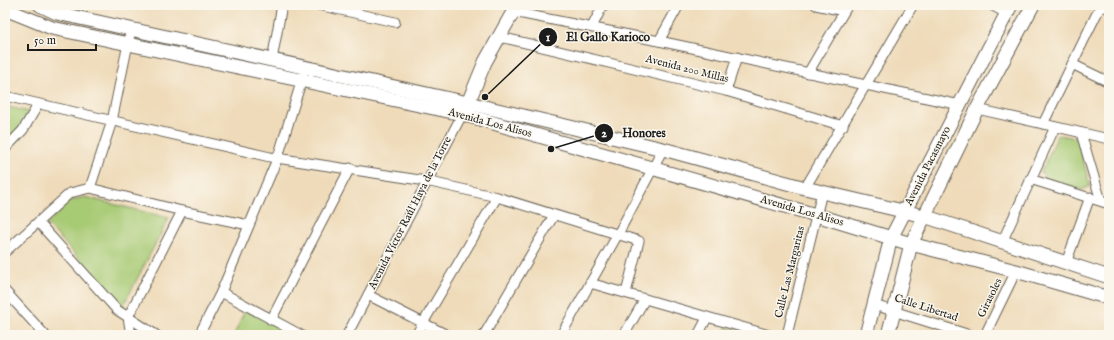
<svg xmlns="http://www.w3.org/2000/svg" width="1114" height="340" font-family="'IM FELL English',serif">
	<style>
		.green { fill: #a7ca74; stroke: #627348 }
		.lines { fill: none; stroke-linecap: round; stroke-linejoin: round }
		.street-casing { stroke: #665f53; stroke-width: 11 }
		.secondary-casing { stroke: #665f53; stroke-width: 15 }
		.street { stroke: #fff; stroke-width: 9 }
		.secondary { stroke: #fff; stroke-width: 13 }
		.labels { text-anchor: middle; dominant-baseline: central; stroke-width: 3; stroke-linejoin: round; paint-order: stroke }
		.street-label { font-size: 11px; fill: #1c1c1c; stroke: #fbf7ec }
		.leader { fill: none; stroke: #1c1c1c; stroke-width: 1.5 }
		.callout-dot { fill: #1c1c1c; stroke: #fbf7ec; stroke-width: 1.5 }
		.mark-label { font-size: 12px; text-anchor: middle; font-weight: bold; fill: #fff }
		.callout-label { font-size: 12px; text-anchor: middle; font-weight: bold; fill: #1c1c1c; stroke: #fbf7ec; stroke-width: 3; stroke-linejoin: round; paint-order: stroke }
	</style>
	<rect width="100%" height="100%" fill="#fbf7ec"/>
	<filter id="ink" filterUnits="userSpaceOnUse"><feTurbulence type="fractalNoise" baseFrequency=".025" numOctaves="2"/><feDisplacementMap in="SourceGraphic" scale="8" xChannelSelector="R" yChannelSelector="G"/><feConvolveMatrix kernelMatrix="1 2 1 2 8 2 1 2 1" color-interpolation-filters="sRGB"/></filter>
	<filter id="wash" filterUnits="userSpaceOnUse"><feTurbulence type="fractalNoise" baseFrequency=".012" numOctaves="4" result="noise"/><feDisplacementMap in="SourceGraphic" scale="16" xChannelSelector="R" yChannelSelector="G"/><feGaussianBlur stdDeviation="0.9" result="paint"/><feColorMatrix in="noise" values="0 0 0 0 0 0 0 0 0 0 0 0 0 0 0 0 0 1.4 0 .05"/><feComposite in="paint" operator="in"/></filter>
	<g filter="url(#wash)">
		<rect width="100%" height="100%" fill="#efdbba"/>
		<g class="green">
			<polygon points="5,106 29,112 17,131 5,142"/>
			<polygon points="1058,135 1077,138 1090,186 1082,190 1046,179 1041,172"/>
			<polygon points="85,197 169,218 123,306 47,224 69,201"/>
			<polygon points="245,310 281,328 278,335 234,335"/>
			<polygon points="727,327 756,335 725,335"/>
		</g>
	</g>
	<g filter="url(#ink)">
		<g class="lines">
			<defs>
				<g id="street">
					<polyline points="318,5 395,22"/>
					<polyline points="816,5 844,11"/>
					<polyline points="991,5 1006,13"/>
					<polyline points="1102,5 1109,9"/>
					<polyline points="513,12 659,41 960,105"/>
					<polyline points="592,27 603,5"/>
					<polyline points="500,37 726,91 843,126"/>
					<polyline points="659,41 679,5"/>
					<polyline points="272,60 282,5"/>
					<polyline points="1072,64 1109,82"/>
					<polyline points="808,73 848,5"/>
					<polyline points="726,91 737,57"/>
					<polyline points="5,96 270,157 426,181 497,197 639,241 626,293"/>
					<polyline points="977,109 1109,139"/>
					<polyline points="1043,124 1101,5"/>
					<polyline points="1081,133 1101,201"/>
					<polyline points="5,149 23,130 38,105"/>
					<polyline points="1030,179 1109,204"/>
					<polyline points="90,188 182,211 249,225"/>
					<polyline points="805,188 913,5"/>
					<polyline points="38,222 117,310 156,335"/>
					<polyline points="1002,242 1055,127"/>
					<polyline points="5,252 70,193 90,188 112,121 131,29"/>
					<polyline points="1066,263 1090,197"/>
					<polyline points="590,283 769,335"/>
					<polyline points="5,291 45,335"/>
					<polyline points="221,292 301,335"/>
					<polyline points="368,295 447,335"/>
					<polyline points="874,305 970,335"/>
					<polyline points="271,320 350,168"/>
					<polyline points="131,335 128,317 182,211"/>
					<polyline points="199,335 221,292 278,157 303,76"/>
					<polyline points="347,335 465,109"/>
					<polyline points="416,335 497,197"/>
					<polyline points="484,335 554,215"/>
					<polyline points="561,335 618,234 663,149"/>
					<polyline points="624,335 645,299"/>
					<polyline points="698,335 707,318"/>
					<polyline points="787,335 822,192"/>
					<polyline points="985,335 1016,271"/>
				</g>
				<g id="secondary">
					<polyline points="40,5 57,13 468,103 663,149 805,188 924,216 1109,277"/>
					<polyline points="5,9 52,28 462,114 816,215 911,244 1016,271 1109,298"/>
					<polyline points="468,103 485,62 517,5"/>
					<polyline points="866,335 891,238 1011,5"/>
					<polyline points="888,335 911,244 977,109 1033,5"/>
				</g>
			</defs>
			<use href="#street" class="street-casing"/>
			<use href="#secondary" class="secondary-casing"/>
			<use href="#street" class="street"/>
			<use href="#secondary" class="secondary"/>
		</g>
	</g>
	<g class="labels">
		<g class="street-label">
			<text transform="translate(687 69) rotate(14)">Avenida 200 Millas</text>
			<text transform="translate(490 123) rotate(15)">Avenida Los Alisos</text>
			<text transform="translate(928 166) rotate(-63)">Avenida Pacasmayo</text>
			<text transform="translate(802 211) rotate(16)">Avenida Los Alisos</text>
			<text transform="translate(410 213) rotate(-63)">Avenida Víctor Raúl Haya de la Torre</text>
			<text transform="translate(790 272) rotate(-76)">Calle Las Margaritas</text>
			<text transform="translate(990 298) rotate(-64)">Girasoles</text>
			<text transform="translate(926 308) rotate(18)">Calle Libertad</text>
		</g>
	</g>
	<path class="leader" d="M485 97L548 37M551 149L604 133"/>
	<g class="callout-dot">
		<circle cx="485" cy="97" r="4"/>
		<circle cx="551" cy="149" r="4"/>
		<circle cx="548" cy="37" r="10"/>
		<circle cx="604" cy="133" r="10"/>
	</g>
	<g class="mark-label">
		<text x="548" y="41">1</text>
		<text x="604" y="137">2</text>
	</g>
	<g class="callout-label">
		<text x="608" y="41">El Gallo Karioco</text>
		<text x="644" y="137">Honores</text>
	</g>
	<rect width="1114" height="340" fill="none" stroke="#fbf7ec" stroke-width="20"/>
	<path d="M28 44v6h68v-6" fill="none" stroke="#1c1c1c" stroke-width="2"/>
	<text x="34" y="44" font-size="12" fill="#1c1c1c" stroke="#fbf7ec" stroke-width="3" paint-order="stroke">50 m</text>
</svg>
